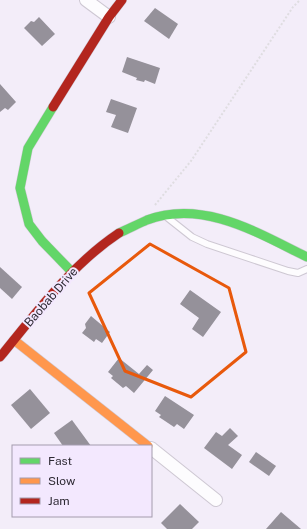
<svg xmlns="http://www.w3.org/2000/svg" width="307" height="529" font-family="'Public Sans',sans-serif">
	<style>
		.building { fill: #95919a }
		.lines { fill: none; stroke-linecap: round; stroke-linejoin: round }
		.lane-casing { stroke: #cec8d3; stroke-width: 8 }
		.street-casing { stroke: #cec8d3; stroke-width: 14 }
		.fast-casing { stroke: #cec8d3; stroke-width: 10 }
		.slow-casing { stroke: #cec8d3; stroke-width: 10 }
		.jam-casing { stroke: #cec8d3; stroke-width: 10 }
		.path { stroke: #dfdde1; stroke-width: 2; stroke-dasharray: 2 2; stroke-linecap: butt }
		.lane { stroke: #fdfcfe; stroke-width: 6 }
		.street { stroke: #fdfcfe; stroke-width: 12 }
		.fast { stroke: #63d668; stroke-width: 9 }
		.slow { stroke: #ff974d; stroke-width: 9 }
		.jam { stroke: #b3261e; stroke-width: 9 }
		.marked { fill: none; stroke: #e8590c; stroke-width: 3; stroke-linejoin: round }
		.labels { text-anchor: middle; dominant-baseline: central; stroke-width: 4; stroke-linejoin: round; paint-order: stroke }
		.street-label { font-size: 12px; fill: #2e2a34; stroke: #f3e8fe }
	</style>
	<rect width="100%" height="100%" fill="#f3edf9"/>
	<g class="building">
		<polygon points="155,8 178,24 169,39 144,21"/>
		<polygon points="39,17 55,34 42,46 24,28 31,21 34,22"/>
		<polygon points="127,57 160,68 155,84 145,80 144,82 136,80 137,78 122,72"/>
		<polygon points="0,84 16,102 8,110 5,108 0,112"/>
		<polygon points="111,99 137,108 128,133 111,127 116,115 106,112"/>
		<polygon points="0,267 22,287 12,299 0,288"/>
		<polygon points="190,290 221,312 203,337 192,329 199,318 180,304"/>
		<polygon points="91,316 110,332 102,343 96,339 94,342 82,333 86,328 85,324"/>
		<polygon points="119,358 139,374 147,365 153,370 134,393 126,386 123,388 111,378 113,376 108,372"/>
		<polygon points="30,389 50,413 31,429 11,405"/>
		<polygon points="165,396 194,415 184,429 177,424 174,427 159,417 161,415 155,411"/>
		<polygon points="72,420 91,446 63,446 54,433"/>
		<polygon points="230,428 238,436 228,445 242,455 232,469 204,448 216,432 222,436"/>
		<polygon points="256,452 276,466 269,476 249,462"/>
		<polygon points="180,504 199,522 192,529 167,529 161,523"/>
		<polygon points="281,512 301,529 266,529"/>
	</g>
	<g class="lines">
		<defs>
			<polyline id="lane" points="168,218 192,237 207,244 288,271 298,273 307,269"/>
			<g id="street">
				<polyline points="86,0 109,17"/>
				<polyline points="151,448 216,500"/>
			</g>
			<g id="fast">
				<polyline points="53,107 28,148 20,188 29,224 42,241 71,271"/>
				<path d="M119,233C128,229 138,224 147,220C203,199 258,233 307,257"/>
			</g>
			<polyline id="slow" points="14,340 148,446"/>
			<g id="jam">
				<polyline points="53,107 109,17 122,0"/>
				<path d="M0,357C36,313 71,265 119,233"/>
			</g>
		</defs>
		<use href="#lane" class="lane-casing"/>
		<use href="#street" class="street-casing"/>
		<use href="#fast" class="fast-casing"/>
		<use href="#slow" class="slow-casing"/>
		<use href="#jam" class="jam-casing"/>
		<polyline class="path" points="155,205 191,161 293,7 300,0"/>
		<use href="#lane" class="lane"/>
		<use href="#street" class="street"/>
		<use href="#fast" class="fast"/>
		<use href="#slow" class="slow"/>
		<use href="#jam" class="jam"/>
	</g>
	<path class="marked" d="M150,244L229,288L246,352L191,397L125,371L89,293Z"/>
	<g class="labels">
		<g class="street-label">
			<text transform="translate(51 297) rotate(-49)">Baobab Drive</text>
		</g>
	</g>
	<rect x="12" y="445" width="140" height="72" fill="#f3e8fe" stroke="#a49cad"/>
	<rect x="20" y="458" width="20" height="6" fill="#63d668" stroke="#a49cad"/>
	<text x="48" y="465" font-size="12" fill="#2e2a34">Fast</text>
	<rect x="20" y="478" width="20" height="6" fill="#ff974d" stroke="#a49cad"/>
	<text x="48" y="485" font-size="12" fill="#2e2a34">Slow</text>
	<rect x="20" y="498" width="20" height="6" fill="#b3261e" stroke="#a49cad"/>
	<text x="48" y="505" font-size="12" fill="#2e2a34">Jam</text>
</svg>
